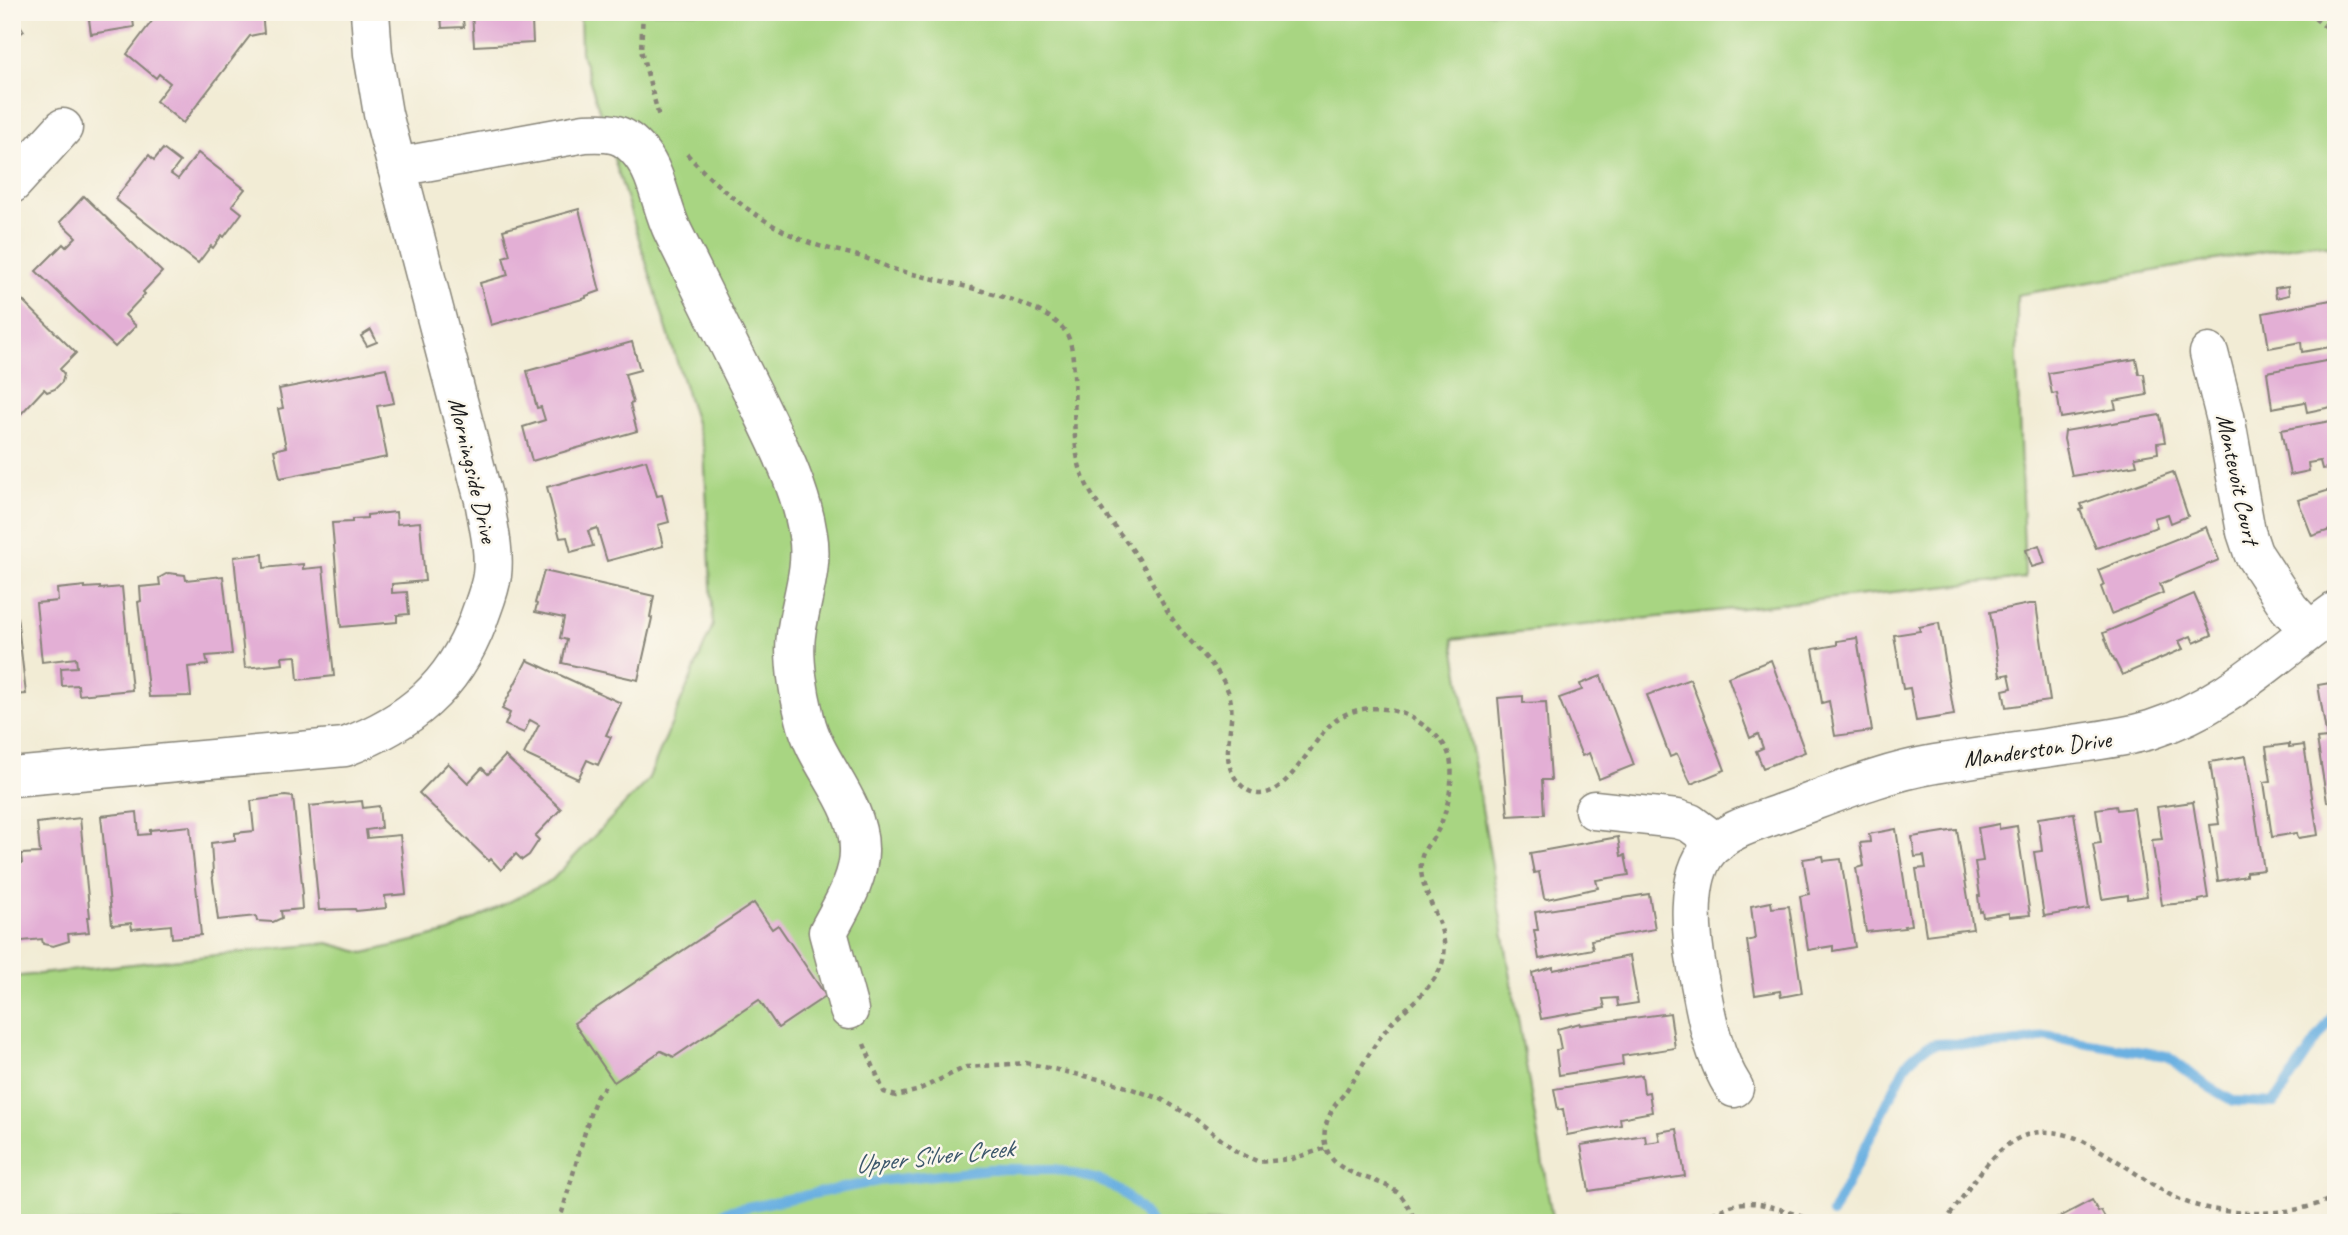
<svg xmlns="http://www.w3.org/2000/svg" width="2348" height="1235" font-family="Caveat,sans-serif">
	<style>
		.green { fill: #a8d582; stroke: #62784f; stroke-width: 2 }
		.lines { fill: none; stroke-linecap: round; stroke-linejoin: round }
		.stream { stroke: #6bb0e1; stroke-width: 10 }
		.building { fill: #e3afd5 }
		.minor-casing { stroke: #878478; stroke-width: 41 }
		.path { stroke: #878478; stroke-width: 4.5; stroke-dasharray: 5 5; stroke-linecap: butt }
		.minor { stroke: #fff; stroke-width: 38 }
		.labels { text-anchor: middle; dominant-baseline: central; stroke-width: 5; stroke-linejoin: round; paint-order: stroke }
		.street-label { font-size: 24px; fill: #1c1c1c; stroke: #fbf7ec }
		.water-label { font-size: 26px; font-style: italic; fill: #3c576b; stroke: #fbf7ec }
	</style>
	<rect width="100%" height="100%" fill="#fbf7ec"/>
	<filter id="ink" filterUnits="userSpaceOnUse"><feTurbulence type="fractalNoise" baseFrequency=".0143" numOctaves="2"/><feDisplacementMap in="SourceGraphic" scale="14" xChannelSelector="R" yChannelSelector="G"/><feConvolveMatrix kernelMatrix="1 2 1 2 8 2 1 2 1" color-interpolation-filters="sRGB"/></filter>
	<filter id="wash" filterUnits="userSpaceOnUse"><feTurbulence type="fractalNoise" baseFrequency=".00686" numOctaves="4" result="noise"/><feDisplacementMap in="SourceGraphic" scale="28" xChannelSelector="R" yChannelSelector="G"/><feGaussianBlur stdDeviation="1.57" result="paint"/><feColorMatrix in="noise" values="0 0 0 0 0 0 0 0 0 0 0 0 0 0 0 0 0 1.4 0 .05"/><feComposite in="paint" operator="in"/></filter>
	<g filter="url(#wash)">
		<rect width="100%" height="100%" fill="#f2ecd5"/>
		<polygon class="green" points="580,12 2336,12 2336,248 2312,243 2017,295 2017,359 2025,578 1453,639 1553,1223 12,1223 12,977 328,943 364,953 450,932 552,880 648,780 713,625 704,449 581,52"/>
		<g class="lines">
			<g class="stream">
				<path d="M1832,1214L1907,1063C1931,1038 1936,1044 1967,1044C1992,1045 2022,1044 2045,1036L2167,1056L2207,1086L2233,1101L2274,1103L2336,1011"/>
				<polyline points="709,1223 727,1211 878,1181 989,1169 1055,1169 1099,1180 1120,1191 1138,1207 1151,1223"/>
			</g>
		</g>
		<g id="blocks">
			<g class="building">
				<polygon points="88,12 132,12 134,27 91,34"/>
				<polygon points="159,12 262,12 264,33 250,36 183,123 156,101 170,83 159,74 156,78 127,54"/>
				<polygon points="434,12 462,12 464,27 442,28 441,15 434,15"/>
				<polygon points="472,12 543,12 544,20 532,21 533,43 474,46"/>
				<polygon points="12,14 24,31 13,39 18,47 12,52"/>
				<polygon points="163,149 180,162 171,174 178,179 198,153 245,189 232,205 242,213 224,237 222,235 213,248 211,246 198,263 115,199 149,155 154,160"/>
				<polygon points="84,196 162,272 143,292 145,294 125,315 136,326 115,347 36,271 63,244 66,247 76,237 60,222"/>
				<polygon points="579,209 600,291 586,296 586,298 491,325 480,283 508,275 503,257 510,255 503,230"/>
				<polygon points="2288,286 2289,295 2276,298 2275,288"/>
				<polygon points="12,290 76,353 60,369 64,374 62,382 55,389 47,392 44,389 19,416 12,410"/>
				<polygon points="2336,299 2336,346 2302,352 2301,342 2269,348 2263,313"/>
				<polygon points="371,330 377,342 367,346 361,336"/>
				<polygon points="632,342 640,370 625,374 633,403 630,404 637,431 532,461 523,427 545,420 541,407 537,408 527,371"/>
				<polygon points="2136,359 2139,374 2144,374 2147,395 2114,401 2116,409 2061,418 2057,393 2052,394 2048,373"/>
				<polygon points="2336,359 2336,406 2307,412 2305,402 2272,408 2267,372"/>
				<polygon points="386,368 394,403 377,406 387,457 280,478 274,450 286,447 278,409 283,408 279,389"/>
				<polygon points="2160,415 2165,442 2157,443 2158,453 2135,457 2137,465 2072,476 2064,439 2065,431"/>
				<polygon points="2336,420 2336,467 2322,469 2320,461 2308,463 2309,471 2290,475 2281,430"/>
				<polygon points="646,460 657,496 662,495 669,522 658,525 663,546 607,561 597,528 588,531 593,546 571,552 567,537 560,538 547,487"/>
				<polygon points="2173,472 2188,516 2171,523 2168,514 2154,518 2157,527 2096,548 2080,510 2083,509 2081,504"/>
				<polygon points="2336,488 2336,528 2312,536 2298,500"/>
				<polygon points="396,512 397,524 420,522 425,581 392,584 392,593 407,592 409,614 397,615 397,622 341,627 332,523 352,522 352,519 367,518 367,515"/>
				<polygon points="2206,527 2219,560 2160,584 2163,593 2111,614 2101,587 2104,585 2098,570"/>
				<polygon points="2039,545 2045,563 2032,567 2026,550"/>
				<polygon points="263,554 264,568 303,564 303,569 323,567 334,676 298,680 296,656 282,657 283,664 245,668 234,557"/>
				<polygon points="544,571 654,596 650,617 652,618 638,680 562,663 567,640 560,638 564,618 535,612 537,604 535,603"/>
				<polygon points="168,573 185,575 186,580 223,576 232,654 206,656 208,665 188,667 191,696 149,697 138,602 141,601 140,587 160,585 159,578"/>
				<polygon points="85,586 85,588 100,587 100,589 122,587 132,690 79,695 78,685 62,686 61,668 77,667 76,658 42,662 36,603 58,601 57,589"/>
				<polygon points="12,589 14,589 26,694 12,695"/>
				<polygon points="2194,594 2212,635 2194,643 2191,636 2179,641 2183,649 2122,675 2113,657 2112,657 2103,633"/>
				<polygon points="2029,604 2036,604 2050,701 2006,707 2003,690 2012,688 2009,674 2000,676 1990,612"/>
				<polygon points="1939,623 1954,715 1916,721 1910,688 1903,689 1894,635 1920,631 1919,627"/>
				<polygon points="1857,638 1872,731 1835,736 1829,701 1822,703 1813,649 1837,645 1837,641"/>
				<polygon points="527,660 621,703 606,735 611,737 598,765 587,760 578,779 524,754 539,725 530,720 524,733 505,725 510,713 502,709"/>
				<polygon points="1771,660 1805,752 1763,768 1756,751 1763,748 1758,734 1750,738 1728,677"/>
				<polygon points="1601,676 1634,765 1599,779 1589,753 1582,756 1559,698 1582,690 1580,684"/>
				<polygon points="1690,679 1725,770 1691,784 1677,754 1670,757 1647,695"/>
				<polygon points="2336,682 2336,801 2327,802 2317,739 2327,738 2318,685"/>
				<polygon points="1523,696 1523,703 1546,702 1551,780 1542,780 1544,814 1508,816 1498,698"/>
				<polygon points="2289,744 2289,747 2304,745 2318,835 2298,838 2297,833 2272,837 2264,782 2271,781 2266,747"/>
				<polygon points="505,756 561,809 535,836 539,840 529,855 522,860 516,854 501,870 491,859 489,861 419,793 448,763 468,783 482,768 488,774"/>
				<polygon points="2246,756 2264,870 2246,872 2246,876 2218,881 2210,825 2219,824 2210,762"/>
				<polygon points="285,796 293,797 303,894 301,895 302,909 281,911 282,918 273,922 257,921 256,916 218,920 212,873 213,873 211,843 235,840 235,833 254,831 251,801"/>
				<polygon points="362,801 363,808 379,806 381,828 366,830 367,838 400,835 406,894 385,896 386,908 356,911 355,909 319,910 309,806"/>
				<polygon points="2193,802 2208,898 2199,900 2199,902 2162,905 2152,840 2162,839 2157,807"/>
				<polygon points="2116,806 2117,810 2134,808 2147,896 2128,899 2128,895 2102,899 2093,844 2101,843 2096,809"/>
				<polygon points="137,812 139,835 150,834 150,830 190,826 201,935 172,938 171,925 132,929 131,923 112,925 101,816"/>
				<polygon points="2074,813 2089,909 2044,916 2034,852 2042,851 2038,818"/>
				<polygon points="80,818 90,917 87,917 89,932 68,934 69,941 53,946 43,944 42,939 12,942 12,864 22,863 21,854 40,853 37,823"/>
				<polygon points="1999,824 1999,829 2017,826 2030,915 2009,917 2009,913 1983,917 1982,911 1980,912 1978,896 1980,896 1975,862 1983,861 1978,828"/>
				<polygon points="1896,829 1911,925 1904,926 1905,928 1866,932 1856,868 1864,866 1860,843 1870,842 1869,834"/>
				<polygon points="1957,830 1973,929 1926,935 1916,869 1926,868 1924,856 1915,857 1912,837"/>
				<polygon points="1618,837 1621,856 1625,855 1629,875 1596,880 1598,888 1547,899 1544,898 1539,872 1534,873 1530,853"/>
				<polygon points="1823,856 1824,861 1841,859 1855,947 1833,951 1833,946 1808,950 1800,896 1809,894 1803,859"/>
				<polygon points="1649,894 1655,929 1591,940 1593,949 1539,959 1534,930 1538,930 1535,912"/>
				<polygon points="1771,902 1772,908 1789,906 1802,993 1781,997 1780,991 1755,995 1747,941 1755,939 1751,906"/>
				<polygon points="754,903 772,929 778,925 826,996 778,1028 759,1000 674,1057 661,1051 614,1082 574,1023"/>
				<polygon points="1630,956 1638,1003 1618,1006 1617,998 1603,999 1605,1008 1541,1019 1532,973 1553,967 1553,970"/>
				<polygon points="1670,1013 1675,1048 1622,1056 1623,1065 1559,1075 1556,1050 1561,1049 1557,1029 1580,1023 1580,1025"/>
				<polygon points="1642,1075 1644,1093 1649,1092 1652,1112 1620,1118 1621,1125 1567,1135 1563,1109 1558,1110 1554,1089"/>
				<polygon points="1677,1129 1685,1176 1589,1191 1581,1145 1645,1135 1646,1143 1660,1141 1658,1132"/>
				<polygon points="2092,1200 2098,1212 2101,1211 2108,1223 2048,1223"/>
			</g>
		</g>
	</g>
	<g filter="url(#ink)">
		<use href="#blocks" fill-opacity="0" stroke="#878478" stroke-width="2"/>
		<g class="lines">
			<defs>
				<g id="minor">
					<path d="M397,167L585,133C610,132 624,132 641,154C658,175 661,208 673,232C700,287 728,342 755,397C776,441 801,487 808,535C814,568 800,602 796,635C793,659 799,694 805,718C815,764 859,801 859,849C860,878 841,907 828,932L849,1010"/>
					<polyline points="12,184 63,128"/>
					<polyline points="2209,353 2225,416 2246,532 2253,553 2289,608 2309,630"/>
					<path d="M12,777L345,747C409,723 453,687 478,621C483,606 490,591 492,575C495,550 488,524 484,500L383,114L373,54L370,12"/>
					<polyline points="1594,810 1677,819 1690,823 1717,843"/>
					<path d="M1734,1088C1710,1050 1706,1011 1697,968C1691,935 1685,877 1709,850C1728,828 1758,822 1784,812C1834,794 1882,773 1935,764C1979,757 2023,751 2066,745C2094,741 2122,738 2150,730C2226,706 2273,656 2336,611"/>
				</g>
			</defs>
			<use href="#minor" class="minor-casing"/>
			<g class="path">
				<polyline points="643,12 641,50 659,117"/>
				<polyline points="2307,12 2323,25 2336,29"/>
				<path d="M687,154C718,189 757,220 800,239C822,249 845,251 868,259C879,263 889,269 901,271C941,282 1041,298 1065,331C1073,343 1073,360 1074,374C1076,409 1070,446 1084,479C1098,512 1126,537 1144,567C1156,588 1164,609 1179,628C1195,648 1219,667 1228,691C1240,722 1214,757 1240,784C1276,821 1309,744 1330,725C1352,704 1386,704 1412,718C1426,726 1444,739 1449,755C1456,775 1447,814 1437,832C1431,843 1422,848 1421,862C1418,896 1454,929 1442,964C1434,986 1412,1003 1396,1018C1376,1039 1362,1067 1346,1091C1341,1098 1334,1105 1331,1112C1326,1122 1322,1136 1326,1147C1335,1178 1377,1175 1398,1193C1406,1200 1412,1214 1417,1223"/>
				<polyline points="864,1044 884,1092 896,1096 916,1091 966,1067 1026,1063 1112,1082 1161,1099 1194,1118 1237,1152 1259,1162 1292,1159 1326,1148"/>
				<polyline points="559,1223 591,1111 597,1096 608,1083"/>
				<path d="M1694,1223C1709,1216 1728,1204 1745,1203C1769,1202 1797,1216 1820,1223"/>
				<path d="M1944,1223C1981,1175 2009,1107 2083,1141C2115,1157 2143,1180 2174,1197C2215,1218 2296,1219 2336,1196"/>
			</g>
			<use href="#minor" class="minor"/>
		</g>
	</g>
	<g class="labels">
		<g class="street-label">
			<text transform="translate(473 470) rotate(77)">Morningside Drive</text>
			<text transform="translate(2238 479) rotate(78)">Montevoit Court</text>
			<text transform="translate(2037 749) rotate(-8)">Manderston Drive</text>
		</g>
		<g class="water-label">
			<text transform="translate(934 1156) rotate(-6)">Upper Silver Creek</text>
		</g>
	</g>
	<rect width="2348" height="1235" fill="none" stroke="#fbf7ec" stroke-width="42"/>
</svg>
